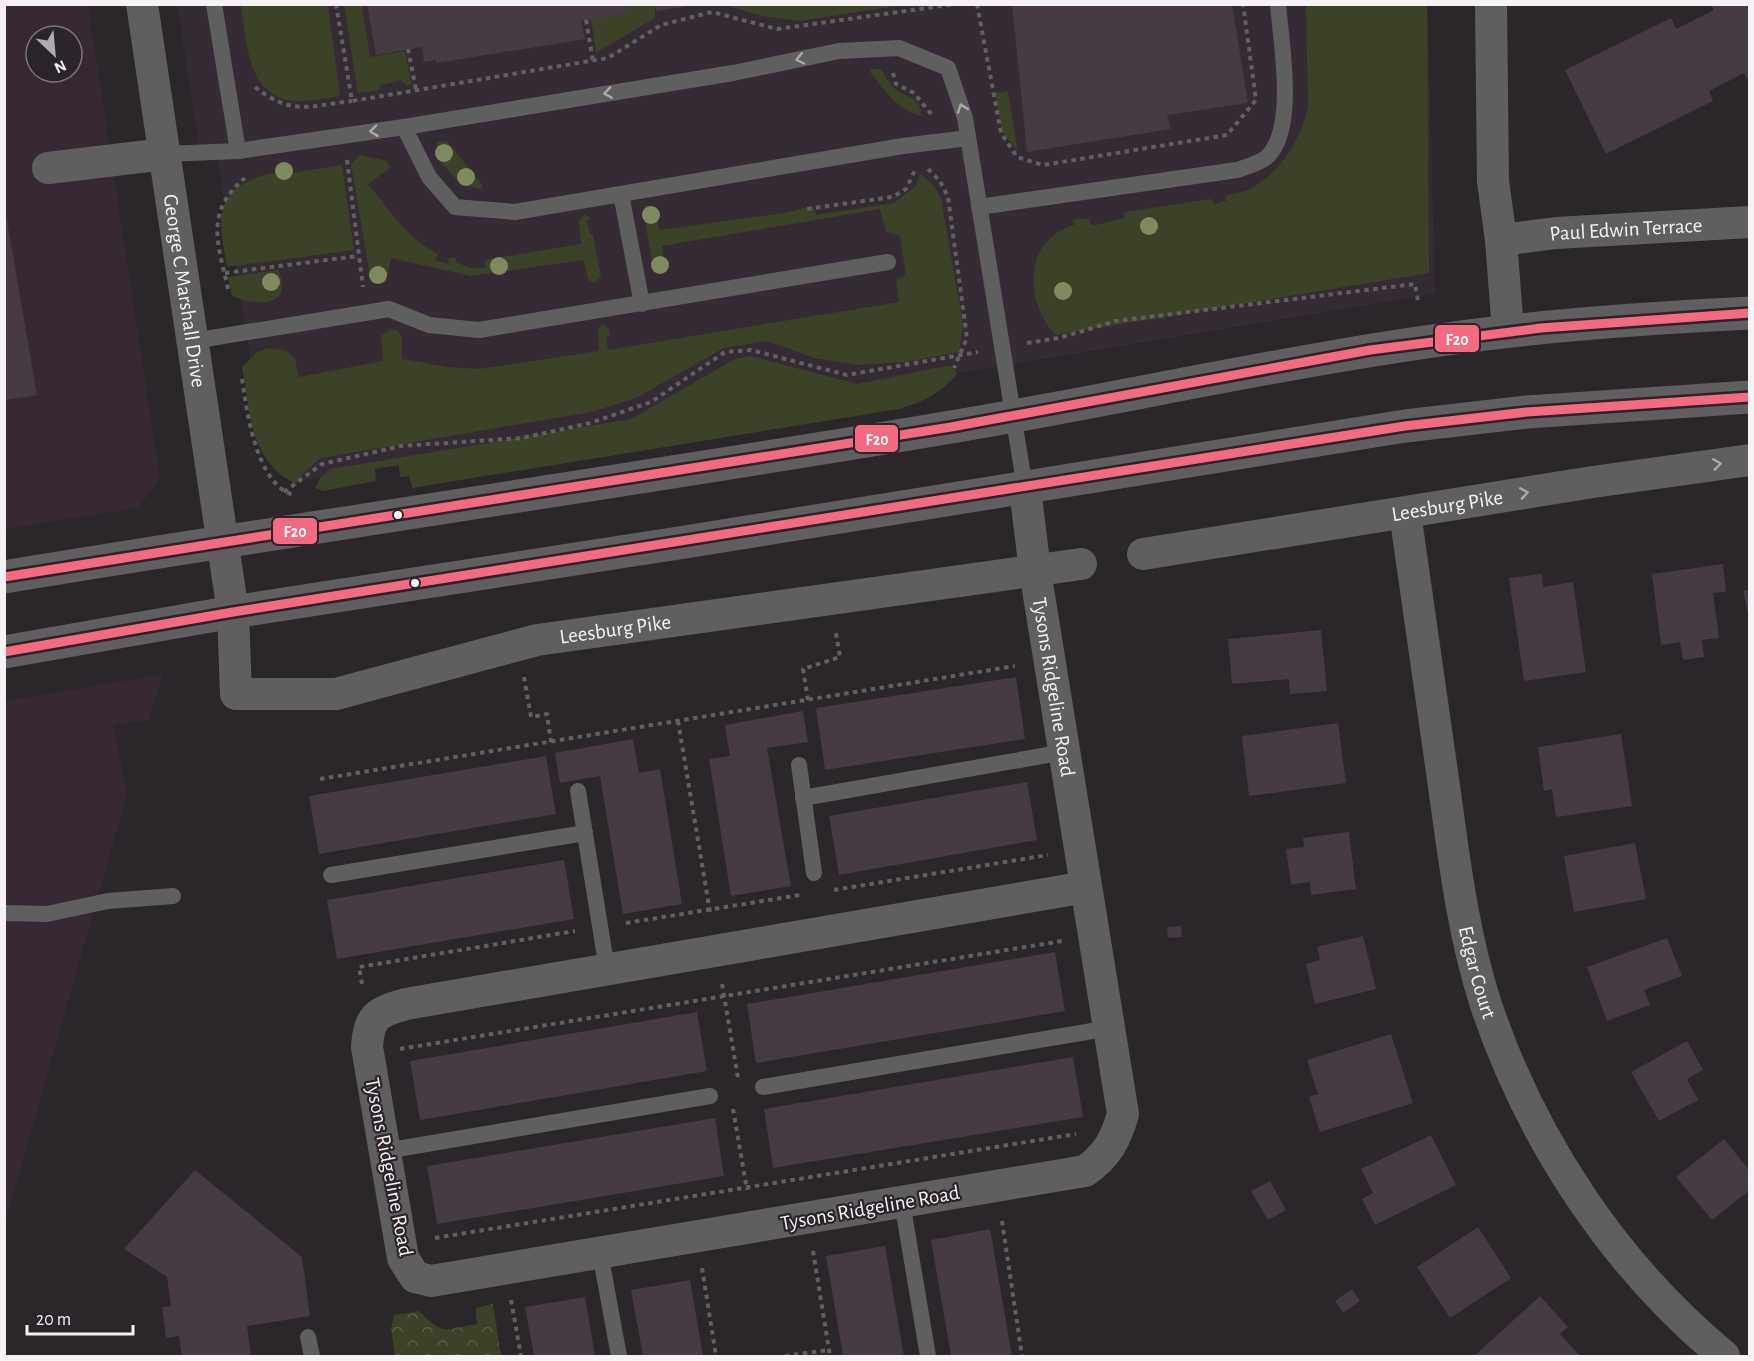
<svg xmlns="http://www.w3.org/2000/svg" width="1754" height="1361" font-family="'Alegreya Sans',sans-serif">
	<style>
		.commercial { fill: #362933; fill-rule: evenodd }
		.built { fill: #352b34 }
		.grass { fill: #3c4228 }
		.park { fill: url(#park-crowns) }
		.building { fill: #463b42 }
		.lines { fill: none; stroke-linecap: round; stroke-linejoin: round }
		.path { stroke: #616061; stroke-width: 4; stroke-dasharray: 4.5 4.5; stroke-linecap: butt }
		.lane { stroke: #605f60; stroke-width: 16 }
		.street { stroke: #605f60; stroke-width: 32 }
		.primary { stroke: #615e61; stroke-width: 33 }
		.bus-1-casing { stroke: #2b252b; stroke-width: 14 }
		.bus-1 { stroke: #f46a80; stroke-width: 9 }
		.tree { fill: #818a5e }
		.oneway { stroke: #aba8aa }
		.bus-dot { fill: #f6f1f5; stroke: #2b252b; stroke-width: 2 }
		.labels { text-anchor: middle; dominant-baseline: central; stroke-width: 4.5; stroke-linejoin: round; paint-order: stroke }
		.street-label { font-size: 21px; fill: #f6f1f5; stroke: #2b252b }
		.line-badge { stroke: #2b252b; stroke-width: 2 }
		.badge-label { font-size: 16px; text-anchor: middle; font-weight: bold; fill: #fff }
	</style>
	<defs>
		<pattern id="park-crowns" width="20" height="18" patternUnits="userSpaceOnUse" patternTransform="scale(1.5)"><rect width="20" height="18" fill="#3c4228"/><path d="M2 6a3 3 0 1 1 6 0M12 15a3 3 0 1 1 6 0" fill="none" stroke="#595e48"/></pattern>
	</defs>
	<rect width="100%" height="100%" fill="#2a262a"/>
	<g class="commercial">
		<path d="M5,5H88L160,479L138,508L5,529ZM36,36H72V72H36Z"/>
		<polygon points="163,674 148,720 113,725 127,795 5,1223 5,701"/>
	</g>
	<polygon class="built" points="177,5 1428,5 1435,294 309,480 293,478 265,448 216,149 200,150"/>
	<g class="grass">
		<path d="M241,5H328L340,96C326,98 308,102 294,101C246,95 247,42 241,5Z"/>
		<polygon points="344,5 362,5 370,57 405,51 411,84 406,85 401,80 381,85 379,90 358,93"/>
		<polygon points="626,5 655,5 655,18 596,53 591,19 627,14"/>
		<polygon points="726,5 902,5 800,21 762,16"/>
		<path d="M1306,5H1427L1429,273L1055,335C1024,300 1023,240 1074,225L1073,220L1089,218L1092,226L1125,218L1124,212L1211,199L1214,204L1226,201V196C1235,193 1246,192 1253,187C1282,171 1301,138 1308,107Z"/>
		<path d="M872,69H881C885,74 887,81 892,86C903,98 923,96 921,116C897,109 885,91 870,72Z"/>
		<polygon points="1008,91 1018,152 1002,131 995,93"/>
		<path d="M437,141L448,142L482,185V189C456,185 452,174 436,156Z"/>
		<path d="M360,155L387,161L390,168L368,184C389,210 408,239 438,254L435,260L448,264L449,258H456V262L469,268H485V260L581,244L579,221L585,214L591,219L587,220L590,234H593L601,277L594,283L588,280L584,260L471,276L391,258L386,283H373L371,281L351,164Z"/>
		<path d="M342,165L354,250L227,267C217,215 213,187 273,173L279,178L290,176L292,173Z"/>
		<path d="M920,173L935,187L941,199L963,324L959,352L905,362L858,365L815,358L767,341L724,348L636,398L591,412L321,458L304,472L296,484C249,461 251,413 242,367L256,353L268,348L287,351L295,359L299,377L383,361L381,336L391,329L398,331L402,337V359L448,367L479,369L599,351L598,328L603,324L608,328L611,336L606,337L608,350L899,302L896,280L906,275L900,236L886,232L880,209L662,246L665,270L654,273L643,209L645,205L656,207L659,230L785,213L813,206L816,215L894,203L916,186Z"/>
		<path d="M278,270C296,307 255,307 232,296L228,277Z"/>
		<path d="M751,356L857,384L951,365L957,374C940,394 923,402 899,409L412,488L409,476L400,477L399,465L375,469L376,481L323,491L315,488L321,477L331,469L631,419L735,359Z"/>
	</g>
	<path class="park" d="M493,1304L501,1356H395L391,1329L394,1315L419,1311C446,1337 441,1329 477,1324L476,1308Z"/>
	<g class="building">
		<polygon points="367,4 626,4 627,14 581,21 585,39 436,63 436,60 424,62 422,47 376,55"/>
		<polygon points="655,4 687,4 688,6 656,11"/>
		<polygon points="1012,4 1232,4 1248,103 1167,115 1171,129 1027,152"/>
		<polygon points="1711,4 1750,4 1750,84 1744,73 1709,91 1713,101 1606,154 1565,70 1671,18 1676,29 1714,10"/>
		<polygon points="4,203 37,395 4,400"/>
		<polygon points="1723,564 1726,592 1713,593 1719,638 1702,640 1704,657 1683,660 1680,642 1661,645 1652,574"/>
		<polygon points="1542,574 1543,587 1573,582 1586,672 1524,681 1509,578"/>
		<polygon points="1750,589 1750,617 1749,617 1743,591"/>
		<polygon points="1321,630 1327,691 1290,694 1289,679 1232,684 1228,639"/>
		<polygon points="1016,677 1025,739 825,770 816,708"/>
		<polygon points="803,711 808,742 767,748 791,886 731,896 709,759 730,756 725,725"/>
		<polygon points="1338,723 1346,783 1249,796 1242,736"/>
		<polygon points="1621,734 1632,806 1556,817 1552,789 1544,791 1538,747"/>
		<polygon points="633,739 639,773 660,769 682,904 623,914 600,776 560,783 555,753"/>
		<polygon points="546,756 556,814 319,854 309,796"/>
		<polygon points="1027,782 1037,840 839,875 829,816"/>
		<polygon points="1349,832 1356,889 1311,895 1310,882 1291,885 1286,849 1304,847 1303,838"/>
		<polygon points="1635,843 1646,899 1574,912 1564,856"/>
		<polygon points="564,860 574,919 337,959 327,900"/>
		<polygon points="1181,926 1182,937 1168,938 1167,927"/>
		<polygon points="1363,936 1376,989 1315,1004 1306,964 1320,960 1317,947"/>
		<polygon points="1667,938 1682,976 1644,990 1650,1005 1607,1021 1587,967"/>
		<polygon points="1055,952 1065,1011 756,1063 747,1004"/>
		<polygon points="697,1012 707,1071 420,1120 410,1061"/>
		<polygon points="1391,1034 1413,1103 1320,1132 1309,1097 1318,1094 1307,1060"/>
		<polygon points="1687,1041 1703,1070 1687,1079 1698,1100 1659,1121 1631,1072"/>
		<polygon points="1073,1057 1083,1117 773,1168 764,1109"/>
		<polygon points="715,1118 724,1176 437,1224 427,1166"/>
		<polygon points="1431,1135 1456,1185 1375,1225 1362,1199 1373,1193 1361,1169"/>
		<polygon points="1724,1139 1750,1171 1750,1190 1712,1220 1676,1177"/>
		<polygon points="195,1170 302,1257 310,1316 247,1326 251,1356 182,1356 179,1336 166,1338 162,1307 171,1306 167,1277 124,1249"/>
		<polygon points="1270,1181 1286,1210 1268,1220 1251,1191"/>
		<polygon points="1478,1227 1511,1278 1450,1318 1417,1267"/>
		<polygon points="990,1229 1012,1356 951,1356 931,1240"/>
		<polygon points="885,1246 904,1356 843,1356 826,1256"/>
		<polygon points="690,1280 703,1356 643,1356 631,1290"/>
		<polygon points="1352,1289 1360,1301 1343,1313 1335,1301"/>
		<polygon points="1540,1296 1568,1327 1560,1334 1580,1356 1474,1356"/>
		<polygon points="585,1297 595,1356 534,1356 525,1307"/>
	</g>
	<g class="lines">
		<g class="path">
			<polyline points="336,4 352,101 608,58 661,25 712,12 777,29 956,4"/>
			<polyline points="977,4 1001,133 1017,157 1043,165 1227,135 1256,100 1243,4"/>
			<polyline points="586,20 593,61"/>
			<polyline points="408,49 416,90"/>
			<polyline points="893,73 896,84 914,93 932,115"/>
			<path d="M255,87C292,116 309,106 352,101"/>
			<polyline points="347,160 363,287"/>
			<polyline points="928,169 940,181 948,197 967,338 954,368"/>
			<polyline points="807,209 892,197 906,189 915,170"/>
			<polyline points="225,273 358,256"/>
			<path d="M228,289C218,243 204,212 245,178"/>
			<polyline points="1027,343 1059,338 1116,321 1415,284 1418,301"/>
			<path d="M242,379C247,412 256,483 293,495"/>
			<polyline points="284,492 322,464 401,446 522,438 590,423 651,402 725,352 751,350 847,375 978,352"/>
			<polyline points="524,677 531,717 547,714 551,742"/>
			<polyline points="808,700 803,669 840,657 836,633"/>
			<polyline points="678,721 710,912"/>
			<polyline points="320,779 1015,666"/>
			<polyline points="834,890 1048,855"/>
			<polyline points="626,923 800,895"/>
			<polyline points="362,984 359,967 575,931"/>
			<polyline points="722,984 738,1078"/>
			<polyline points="400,1049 1062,941"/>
			<polyline points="733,1109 747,1190"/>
			<polyline points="1002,1221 1022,1356"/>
			<polyline points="435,1238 1076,1134"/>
			<polyline points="813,1251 830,1356"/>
			<polyline points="702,1268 716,1356"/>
			<polyline points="511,1300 521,1356"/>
			<polyline points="785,1356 829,1350"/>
		</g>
		<g class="lane">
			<polyline points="214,4 238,151"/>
			<polyline points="404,127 429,177 455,207 515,212 903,146 968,138"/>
			<polyline points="165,154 238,151 404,127 733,73 839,51 899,48 948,68 965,118 1025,488"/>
			<polyline points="621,194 642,304"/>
			<path d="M979,207L1237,170C1246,167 1260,163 1267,157C1297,129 1281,43 1278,4"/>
			<polyline points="193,341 389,309 429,325 479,330 888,262"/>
			<polyline points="799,765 814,873"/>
			<polyline points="578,791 607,969"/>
			<polyline points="803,798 1065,752"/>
			<polyline points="331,875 585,833"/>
			<polyline points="4,913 47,914 108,901 173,896"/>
			<polyline points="763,1087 1110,1028"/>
			<polyline points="385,1151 710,1096"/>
			<polyline points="902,1202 928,1356"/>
			<polyline points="600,1253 619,1356"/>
			<polyline points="308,1337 312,1356"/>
		</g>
		<g class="street">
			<path id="s1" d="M142,4L233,612L236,694H336L537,640L1081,564"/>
			<path id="s2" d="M1491,4L1493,181L1501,240L1556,233L1750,222"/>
			<polyline points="48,168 165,154"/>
			<polyline points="1501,240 1508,331"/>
			<path id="s3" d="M1025,488L1035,571L1123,1114C1116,1139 1107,1156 1085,1171L431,1281L415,1277L403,1258L367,1047C369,1016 377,1012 406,1004L1086,887"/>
			<path id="s4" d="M1405,513C1418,604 1431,695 1444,786C1454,859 1463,934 1486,1005C1532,1141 1614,1265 1724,1356"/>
			<path id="s5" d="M1143,554L1593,482L1750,460"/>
		</g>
		<g class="primary">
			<path d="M4,577C320,525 636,480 951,427C1137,396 1323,352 1511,331C1590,322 1670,317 1750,313"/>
			<polyline points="4,652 233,612 685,542 1405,426 1527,412 1750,397"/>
		</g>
		<defs>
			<g id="bus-1">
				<polyline points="4,577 951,427 1370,350 1541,328 1750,313"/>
				<polyline points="4,652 233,612 1405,426 1527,412 1750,397"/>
			</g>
		</defs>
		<use href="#bus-1" class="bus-1-casing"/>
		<use href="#bus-1" class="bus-1"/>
	</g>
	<g class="tree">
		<circle cx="444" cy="153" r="9"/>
		<circle cx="284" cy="171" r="9"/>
		<circle cx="466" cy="177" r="9"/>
		<circle cx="651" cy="215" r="9"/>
		<circle cx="1149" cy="226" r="9"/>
		<circle cx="660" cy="265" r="9"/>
		<circle cx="499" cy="266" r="9"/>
		<circle cx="378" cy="275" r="9"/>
		<circle cx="271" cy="282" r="9"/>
		<circle cx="1063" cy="291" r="9"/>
	</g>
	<defs><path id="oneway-chevron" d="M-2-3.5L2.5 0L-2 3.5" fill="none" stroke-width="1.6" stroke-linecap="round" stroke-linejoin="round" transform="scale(1.5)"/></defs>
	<g class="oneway">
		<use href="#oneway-chevron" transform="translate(800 59) rotate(168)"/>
		<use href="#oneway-chevron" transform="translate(608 93) rotate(171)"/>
		<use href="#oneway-chevron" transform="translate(962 108) rotate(-109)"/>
		<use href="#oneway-chevron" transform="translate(374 131) rotate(173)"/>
		<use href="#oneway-chevron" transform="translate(1717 464) rotate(-8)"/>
		<use href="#oneway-chevron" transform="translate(1524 493) rotate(-9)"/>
	</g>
	<g class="bus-dot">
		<circle cx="398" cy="515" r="5"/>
		<circle cx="415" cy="583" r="5"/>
	</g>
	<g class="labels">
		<g class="street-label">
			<text stroke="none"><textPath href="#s2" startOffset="362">Paul Edwin Terrace</textPath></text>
			<text stroke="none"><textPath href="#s1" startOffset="290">George C Marshall Drive</textPath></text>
			<text stroke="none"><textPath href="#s5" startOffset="308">Leesburg Pike</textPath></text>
			<text stroke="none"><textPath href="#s1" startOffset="1084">Leesburg Pike</textPath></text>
			<text stroke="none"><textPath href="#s3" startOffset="201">Tysons Ridgeline Road</textPath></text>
			<text stroke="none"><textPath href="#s4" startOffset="465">Edgar Court</textPath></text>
			<text transform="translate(389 1167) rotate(79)">Tysons Ridgeline Road</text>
			<text transform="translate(870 1208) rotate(-10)">Tysons Ridgeline Road</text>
		</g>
	</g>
	<g class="line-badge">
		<rect x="1434" y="324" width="46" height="29" rx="6" fill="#f46a80"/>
		<rect x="854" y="424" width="45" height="29" rx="6" fill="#f46a80"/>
		<rect x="272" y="517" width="46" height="28" rx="6" fill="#f46a80"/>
	</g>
	<g class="badge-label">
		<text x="1457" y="345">F20</text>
		<text x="877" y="445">F20</text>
		<text x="295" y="537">F20</text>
	</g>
	<rect width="1754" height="1361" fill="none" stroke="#f6f1f5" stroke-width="12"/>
	<g transform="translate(54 54) rotate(154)"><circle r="28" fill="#2b252b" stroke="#7c777c" stroke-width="1.5"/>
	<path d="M0-4.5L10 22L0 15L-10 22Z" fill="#afaaae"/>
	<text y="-9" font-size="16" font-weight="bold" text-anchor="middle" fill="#f6f1f5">N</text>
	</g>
	<path d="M27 1325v9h106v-9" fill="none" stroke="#f6f1f5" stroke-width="3"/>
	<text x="36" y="1325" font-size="18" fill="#f6f1f5" stroke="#2b252b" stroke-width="4.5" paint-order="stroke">20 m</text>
</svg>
